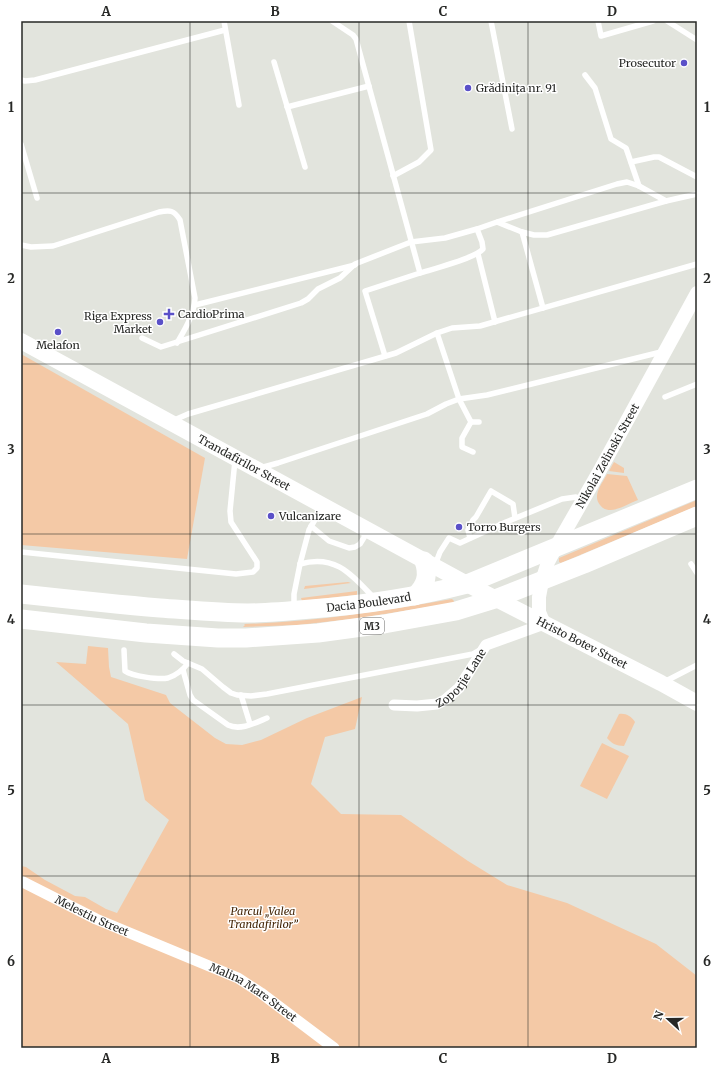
<svg xmlns="http://www.w3.org/2000/svg" width="718" height="1069" font-family="Merriweather,serif">
	<style>
		.green { fill: #f4c9a6 }
		.lines { fill: none; stroke-linecap: round; stroke-linejoin: round }
		.service { stroke: #fff; stroke-width: 5.5 }
		.minor { stroke: #fff; stroke-width: 11 }
		.tertiary { stroke: #fff; stroke-width: 14 }
		.secondary { stroke: #fff; stroke-width: 16 }
		.trunk { stroke: #fff; stroke-width: 19 }
		.grid { fill: none; stroke: #272826; stroke-width: 1; stroke-opacity: 0.55 }
		.poi-dot { fill: #5a50c8; stroke: #fff; stroke-width: 1.5 }
		.labels { text-anchor: middle; dominant-baseline: central; stroke-width: 3; stroke-linejoin: round; paint-order: stroke }
		.shield { fill: #fff; stroke: #686867; stroke-width: 1 }
		.shield-label { font-size: 10px; font-weight: bold; fill: #272826 }
		.poi-label { font-size: 11px; fill: #272826; stroke: #fff; text-anchor: start }
		.street-label { font-size: 11px; fill: #272826; stroke: #fff }
		.park-label { font-size: 11px; font-style: italic; fill: #452708; stroke: #fff }
		.neatline { fill: none; stroke: #272826; stroke-width: 1.5 }
		.grid-label { font-size: 13px; text-anchor: middle; font-weight: bold; fill: #272826 }
	</style>
	<rect width="100%" height="100%" fill="#e2e4dd"/>
	<g class="green">
		<polygon points="21,354 205,458 187,559 21,545"/>
		<polygon points="614,462 624,468 624,473 609,471"/>
		<path d="M607,474L627,476L638,500C630,503 618,510 611,510C606,510 603,509 600,505C592,495 602,484 607,474Z"/>
		<polygon points="697,500 697,506 561,563 559,562 559,558"/>
		<polygon points="348,582 351,583 304,589 305,586"/>
		<polygon points="357,591 357,595 355,595 302,601 301,598"/>
		<path d="M452,599L454,601L453,603L360,618L298,625L243,627L245,625L244,624C314,622 383,611 452,599Z"/>
		<polygon points="88,646 108,648 109,667 111,677 166,695 170,703 215,738 226,744 242,745 261,740 307,718 362,697 355,729 325,737 311,784 341,814 401,815 468,861 507,885 567,903 656,944 697,976 697,1048 21,1048 21,866 26,867 45,880 75,896 85,897 106,909 117,913 169,820 145,800 128,724 56,662 86,664"/>
		<path d="M619,714C626,713 631,716 635,722L624,746C616,746 611,743 607,738Z"/>
		<polygon points="602,743 629,756 607,799 580,786"/>
	</g>
	<g class="lines">
		<g class="service">
			<polyline points="224,21 239,105"/>
			<polyline points="332,21 353,35 356,39 420,273 365,291 385,356"/>
			<polyline points="491,21 512,129"/>
			<polyline points="598,21 601,36 653,21"/>
			<polyline points="667,21 697,40"/>
			<polyline points="274,62 305,167"/>
			<polyline points="585,75 595,88 611,139 626,148 639,186"/>
			<polyline points="21,80 25,81 35,80 225,30"/>
			<polyline points="287,107 369,86"/>
			<polyline points="21,144 37,198"/>
			<polyline points="631,162 654,157 659,157 697,177"/>
			<polyline points="393,176 419,162 431,150 409,21"/>
			<polyline points="666,201 697,194"/>
			<polyline points="522,232 543,308"/>
			<path d="M21,245L31,247L53,246L159,212C170,210 174,210 180,220L195,298C194,315 185,329 177,343"/>
			<polyline points="478,254 495,322"/>
			<path d="M420,273C433,269 476,258 483,249L482,242L477,229"/>
			<polyline points="195,305 355,265"/>
			<polyline points="437,333 459,399 471,422"/>
			<polyline points="142,338 161,347 301,303 308,299 318,289 340,278 355,264 411,242 445,238 477,229 497,222 617,184 627,182 639,186 666,201 547,235 534,235 522,232 497,222"/>
			<polyline points="665,397 697,384"/>
			<polyline points="172,421 188,414 396,353 437,333 452,328 480,326 697,264"/>
			<polyline points="473,452 462,447 462,438 471,422 479,422"/>
			<polyline points="260,468 278,463 427,414 446,404 459,399 487,395 661,352"/>
			<polyline points="311,526 329,541 349,548 355,547 360,544 368,531"/>
			<polyline points="470,538 468,530 473,520 476,517 491,491 513,504 515,518"/>
			<polyline points="21,552 236,574 253,572 257,568 257,562 231,522 230,511 235,460"/>
			<path d="M300,564C335,554 351,574 373,597"/>
			<polyline points="691,564 697,573"/>
			<polyline points="435,565 440,552 449,538 460,543 506,522 562,499 576,497 582,499"/>
			<polyline points="294,608 294,594 300,564 309,530 323,506"/>
			<path d="M124,650L125,671C132,676 159,680 168,678C177,675 183,670 188,663"/>
			<polyline points="174,654 183,661 202,669 223,687 231,693 237,695 251,696 267,694 473,654 480,650"/>
			<path d="M183,670L190,695L193,700L228,725C240,731 255,723 267,718"/>
			<polyline points="664,682 697,665"/>
			<polyline points="241,695 250,724"/>
		</g>
		<g class="minor">
			<path id="s1" d="M394,705L417,706L437,704L445,700L459,688L486,645L544,624"/>
			<path id="s2" d="M21,881L96,919L238,978L261,993L334,1048"/>
		</g>
		<path class="tertiary" id="s3" d="M544,624L539,612V597L542,581L548,562L556,547L599,472L697,293"/>
		<path class="secondary" id="s4" d="M21,341L467,584L661,683L697,703"/>
		<g class="trunk">
			<path id="s5" d="M21,594C67,599 113,604 160,608C189,610 218,613 248,613C269,613 290,611 311,609C364,605 416,597 467,584L697,489"/>
			<path d="M415,596C426,586 429,575 424,561"/>
			<polyline points="21,619 146,633 218,638 246,638 318,633 384,624 456,611 495,599 584,564 697,516"/>
		</g>
	</g>
	<path class="grid" d="M190,21V1048M359,21V1048M528,21V1048M21,193H697M21,364H697M21,534H697M21,705H697M21,876H697"/>
	<g class="poi-dot">
		<circle cx="684" cy="63" r="4"/>
		<circle cx="468" cy="88" r="4"/>
		<path d="M167 308h4v4h4v4h-4v4h-4v-4h-4v-4h4z"/>
		<circle cx="160" cy="322" r="4"/>
		<circle cx="58" cy="332" r="4"/>
		<circle cx="271" cy="516" r="4"/>
		<circle cx="459" cy="527" r="4"/>
	</g>
	<g class="labels">
		<rect class="shield" x="360" y="618" width="24" height="16" rx="3"/>
		<g class="shield-label">
			<text x="372" y="626">M3</text>
		</g>
		<g class="poi-label">
			<text x="676" y="63" text-anchor="end">Prosecutor</text>
			<text x="476" y="88">Grădinița nr. 91</text>
			<text x="178" y="314">CardioPrima</text>
			<text x="152" y="316" text-anchor="end">Riga Express<tspan x="152" dy="13">Market</tspan></text>
			<text x="58" y="345" text-anchor="middle">Melafon</text>
			<text x="279" y="516">Vulcanizare</text>
			<text x="467" y="527">Torro Burgers</text>
		</g>
		<g class="street-label">
			<text stroke="none"><textPath href="#s3" startOffset="186">Nikolai Zelinski Street</textPath></text>
			<text stroke="none"><textPath href="#s4" startOffset="254">Trandafirilor Street</textPath></text>
			<text stroke="none"><textPath href="#s5" startOffset="349">Dacia Boulevard</textPath></text>
			<text stroke="none"><textPath href="#s4" startOffset="637">Hristo Botev Street</textPath></text>
			<text stroke="none"><textPath href="#s1" startOffset="79">Zoporjie Lane</textPath></text>
			<text stroke="none"><textPath href="#s2" startOffset="79">Melestiu Street</textPath></text>
			<text stroke="none"><textPath href="#s2" startOffset="258">Malina Mare Street</textPath></text>
		</g>
		<g class="park-label">
			<text x="263" y="911">Parcul „Valea<tspan x="263" dy="13">Trandafirilor”</tspan></text>
		</g>
	</g>
	<rect width="718" height="1069" fill="none" stroke="#ffffff" stroke-width="44"/>
	<g transform="translate(668 1019) rotate(291)" stroke="#ffffff" stroke-width="3" paint-order="stroke">
	<path d="M0-3L7 15L0 10L-7 15Z" fill="#272826"/>
	<text y="-6" font-size="11" font-weight="bold" text-anchor="middle" fill="#272826">N</text>
	</g>
	<rect x="22" y="22" width="674" height="1025" class="neatline"/>
	<g class="grid-label">
		<text x="106" y="16">A</text>
		<text x="275" y="16">B</text>
		<text x="443" y="16">C</text>
		<text x="612" y="16">D</text>
		<text x="11" y="112">1</text>
		<text x="707" y="112">1</text>
		<text x="11" y="283">2</text>
		<text x="707" y="283">2</text>
		<text x="11" y="454">3</text>
		<text x="707" y="454">3</text>
		<text x="11" y="624">4</text>
		<text x="707" y="624">4</text>
		<text x="11" y="795">5</text>
		<text x="707" y="795">5</text>
		<text x="11" y="966">6</text>
		<text x="707" y="966">6</text>
		<text x="106" y="1063">A</text>
		<text x="275" y="1063">B</text>
		<text x="443" y="1063">C</text>
		<text x="612" y="1063">D</text>
	</g>
</svg>
